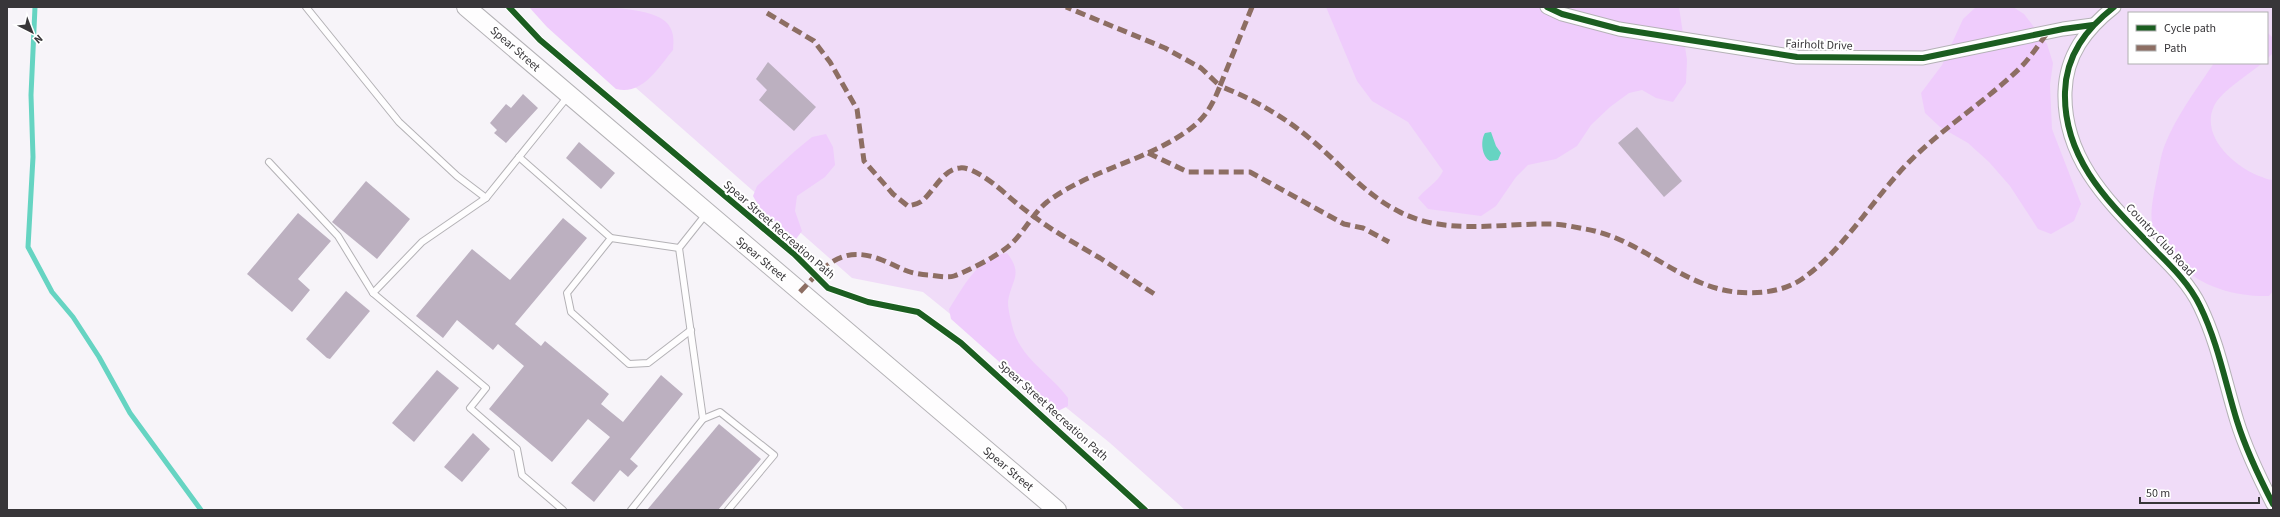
<svg xmlns="http://www.w3.org/2000/svg" width="2280" height="517" font-family="'Source Sans 3',sans-serif">
	<style>
		.green { fill: #f0dcf8; fill-rule: evenodd }
		.forest { fill: #efccfc }
		.water { fill: #66d4c2 }
		.lines { fill: none; stroke-linecap: round; stroke-linejoin: round }
		.stream { stroke: #66d4c2; stroke-width: 5 }
		.building { fill: #bcb0c0 }
		.service-casing { stroke: #b4b2b6; stroke-width: 8 }
		.minor-casing { stroke: #b4b2b6; stroke-width: 15 }
		.secondary-casing { stroke: #b4b2b6; stroke-width: 20 }
		.service { stroke: #fefdfe; stroke-width: 6 }
		.minor { stroke: #fefdfe; stroke-width: 13 }
		.secondary { stroke: #fefdfe; stroke-width: 18 }
		.quiet { stroke: #8d6e63; stroke-width: 5; stroke-dasharray: 10 5; stroke-linecap: butt }
		.cycleway-casing { stroke: #fff; stroke-width: 8 }
		.cycleway { stroke: #1b5e20; stroke-width: 6 }
		.labels { text-anchor: middle; dominant-baseline: central; stroke-width: 4; stroke-linejoin: round; paint-order: stroke }
		.street-label { font-size: 12px; fill: #383639; stroke: #fff }
	</style>
	<rect width="100%" height="100%" fill="#f7f4f9"/>
	<path class="green" d="M544,7H2273V510H1185L1110,443L923,292L852,278ZM2129,13H2267V63H2129Z"/>
	<g class="forest">
		<path d="M529,7C558,7 646,2 666,22C674,30 674,39 673,50C658,68 642,96 616,89L547,27Z"/>
		<path d="M1326,7H1679L1687,60L1686,83L1673,102L1656,98L1642,90L1629,93L1610,107L1591,125L1577,146L1556,159L1528,165L1516,177L1496,206L1481,216L1428,209L1418,198C1426,188 1437,183 1443,171L1408,122L1372,101L1357,81Z"/>
		<polygon points="1976,7 2013,7 2024,14 2047,44 2053,63 2050,85 2052,129 2081,204 2074,221 2051,234 2038,229 2010,186 1989,162 1968,143 1940,127 1925,113 1921,93 1942,65 1963,19"/>
		<polygon points="2267,32 2273,38 2273,53 2267,59"/>
		<path d="M2214,63H2262C2250,74 2221,91 2214,106C2200,136 2234,166 2259,176C2263,177 2268,180 2273,180V291L2269,296C2239,297 2201,288 2180,264C2168,252 2156,239 2152,222C2150,210 2154,194 2156,182C2159,171 2160,158 2164,147C2176,116 2196,90 2214,63Z"/>
		<path d="M826,134L833,147L835,165L825,177L797,196L795,211L802,231L796,239C778,236 761,211 753,196L757,186L795,151L812,137Z"/>
		<path d="M1007,253C1024,275 1011,280 1008,302C1008,310 1011,321 1013,329C1022,360 1051,374 1068,398V406L1058,411L1048,405L951,319L949,309C964,286 978,257 1007,253Z"/>
	</g>
	<path class="water" d="M1491,132L1496,146L1501,153L1498,160L1490,161C1482,157 1480,141 1485,133Z"/>
	<g class="lines">
		<polyline class="stream" points="35,7 31,95 33,157 28,247 52,292 73,317 99,357 130,413 201,510"/>
	</g>
	<g class="building">
		<polygon points="768,62 816,107 794,131 759,100 767,90 756,79"/>
		<polygon points="523,94 538,108 506,143 494,133 497,130 490,123 506,104 511,108"/>
		<polygon points="1637,127 1682,181 1664,197 1618,143"/>
		<polygon points="579,142 615,173 601,189 566,158"/>
		<polygon points="366,181 410,219 377,259 332,222"/>
		<polygon points="298,213 331,241 298,279 310,290 292,312 247,274"/>
		<polygon points="563,218 587,238 515,324 541,346 545,341 609,394 601,404 623,422 661,375 683,394 630,459 638,466 628,477 620,470 594,502 571,483 610,437 588,419 552,462 489,409 524,366 498,344 493,350 457,320 443,338 416,316 472,249 510,280"/>
		<polygon points="346,291 370,311 330,359 327,358 306,339"/>
		<polygon points="437,370 459,388 414,442 392,423"/>
		<polygon points="719,424 761,459 718,510 647,510"/>
		<polygon points="473,433 490,449 462,482 444,467"/>
	</g>
	<g class="lines">
		<defs>
			<g id="service">
				<polyline points="306,7 399,122 457,176 486,198"/>
				<polyline points="519,157 611,238 679,248"/>
				<polyline points="269,162 338,236 373,293"/>
				<polyline points="611,238 567,293 571,312 629,364 648,363 691,330"/>
				<polyline points="703,419 679,248 706,214"/>
				<polyline points="563,510 522,475 517,449 470,408 486,388 373,293 422,242 486,198 569,95"/>
				<polyline points="631,510 703,419 720,412 774,455 728,510"/>
			</g>
			<g id="minor">
				<polyline points="1547,7 1562,14 1619,29 1797,57 1923,58 2063,29 2093,25"/>
				<path d="M2114,7C2086,29 2066,55 2065,92C2063,162 2113,206 2157,252C2173,268 2190,285 2200,306C2218,343 2225,382 2237,421C2246,450 2259,477 2273,504"/>
			</g>
			<polyline id="secondary" points="466,7 1057,510"/>
		</defs>
		<use href="#service" class="service-casing"/>
		<use href="#minor" class="minor-casing"/>
		<use href="#secondary" class="secondary-casing"/>
		<use href="#service" class="service"/>
		<use href="#minor" class="minor"/>
		<use href="#secondary" class="secondary"/>
		<g class="quiet">
			<path d="M1252,7L1220,86C1255,100 1285,117 1314,142C1341,165 1366,195 1398,211C1444,236 1501,223 1551,224C1562,224 1574,227 1585,229C1641,238 1678,285 1735,292C1759,294 1783,292 1802,279C1844,250 1874,197 1910,161C1944,127 1986,101 2020,68C2031,57 2039,44 2048,32"/>
			<path d="M767,13L814,41L830,62L857,109L864,161L893,194L908,206C912,205 918,204 922,201C934,191 943,169 960,168C973,166 998,187 1007,195C1039,223 1064,237 1100,258C1119,270 1137,283 1156,295"/>
			<polyline points="1148,153 1188,172 1250,172 1344,224 1363,228 1389,242"/>
			<path d="M800,292C825,265 843,244 882,260C902,268 907,274 930,275C937,276 948,278 954,276C966,272 995,257 1005,249C1022,237 1031,215 1047,202C1091,169 1147,161 1190,129C1206,117 1213,104 1220,86L1201,68L1165,48L1066,7"/>
		</g>
		<defs>
			<g id="cycleway">
				<polyline points="509,7 540,40 794,254 828,288 868,302 918,312 961,343 1145,510"/>
				<polyline points="1547,7 1562,14 1619,29 1797,57 1923,58 2063,29 2093,25"/>
				<path d="M2114,7C2086,29 2066,55 2065,92C2063,162 2113,206 2157,252C2173,268 2190,285 2200,306C2218,343 2225,382 2237,421C2246,450 2259,477 2273,504"/>
			</g>
		</defs>
		<use href="#cycleway" class="cycleway-casing"/>
		<use href="#cycleway" class="cycleway"/>
	</g>
	<g class="labels">
		<g class="street-label">
			<text transform="translate(1819 45) rotate(2)">Fairholt Drive</text>
			<text transform="translate(515 49) rotate(41)">Spear Street</text>
			<text transform="translate(779 230) rotate(41)">Spear Street Recreation Path</text>
			<text transform="translate(2160 240) rotate(47)">Country Club Road</text>
			<text transform="translate(761 259) rotate(40)">Spear Street</text>
			<text transform="translate(1053 411) rotate(42)">Spear Street Recreation Path</text>
			<text transform="translate(1008 469) rotate(40)">Spear Street</text>
		</g>
	</g>
	<rect width="2280" height="517" fill="none" stroke="#383639" stroke-width="16"/>
	<rect x="2128" y="12" width="140" height="52" fill="#ffffff" stroke="#afafb0"/>
	<rect x="2136" y="25" width="20" height="6" fill="#1b5e20" stroke="#afafb0"/>
	<text x="2164" y="32" font-size="12" fill="#383639">Cycle path</text>
	<rect x="2136" y="45" width="20" height="6" fill="#8d6e63" stroke="#afafb0"/>
	<text x="2164" y="52" font-size="12" fill="#383639">Path</text>
	<g transform="translate(32 32) rotate(138)" stroke="#ffffff" stroke-width="3" paint-order="stroke">
	<path d="M0-3L7 15L0 10L-7 15Z" fill="#383639"/>
	<text y="-6" font-size="11" font-weight="bold" text-anchor="middle" fill="#383639">N</text>
	</g>
	<path d="M2140 497v6h119v-6" fill="none" stroke="#383639" stroke-width="2"/>
	<text x="2146" y="497" font-size="12" fill="#383639" stroke="#ffffff" stroke-width="3" paint-order="stroke">50 m</text>
</svg>
